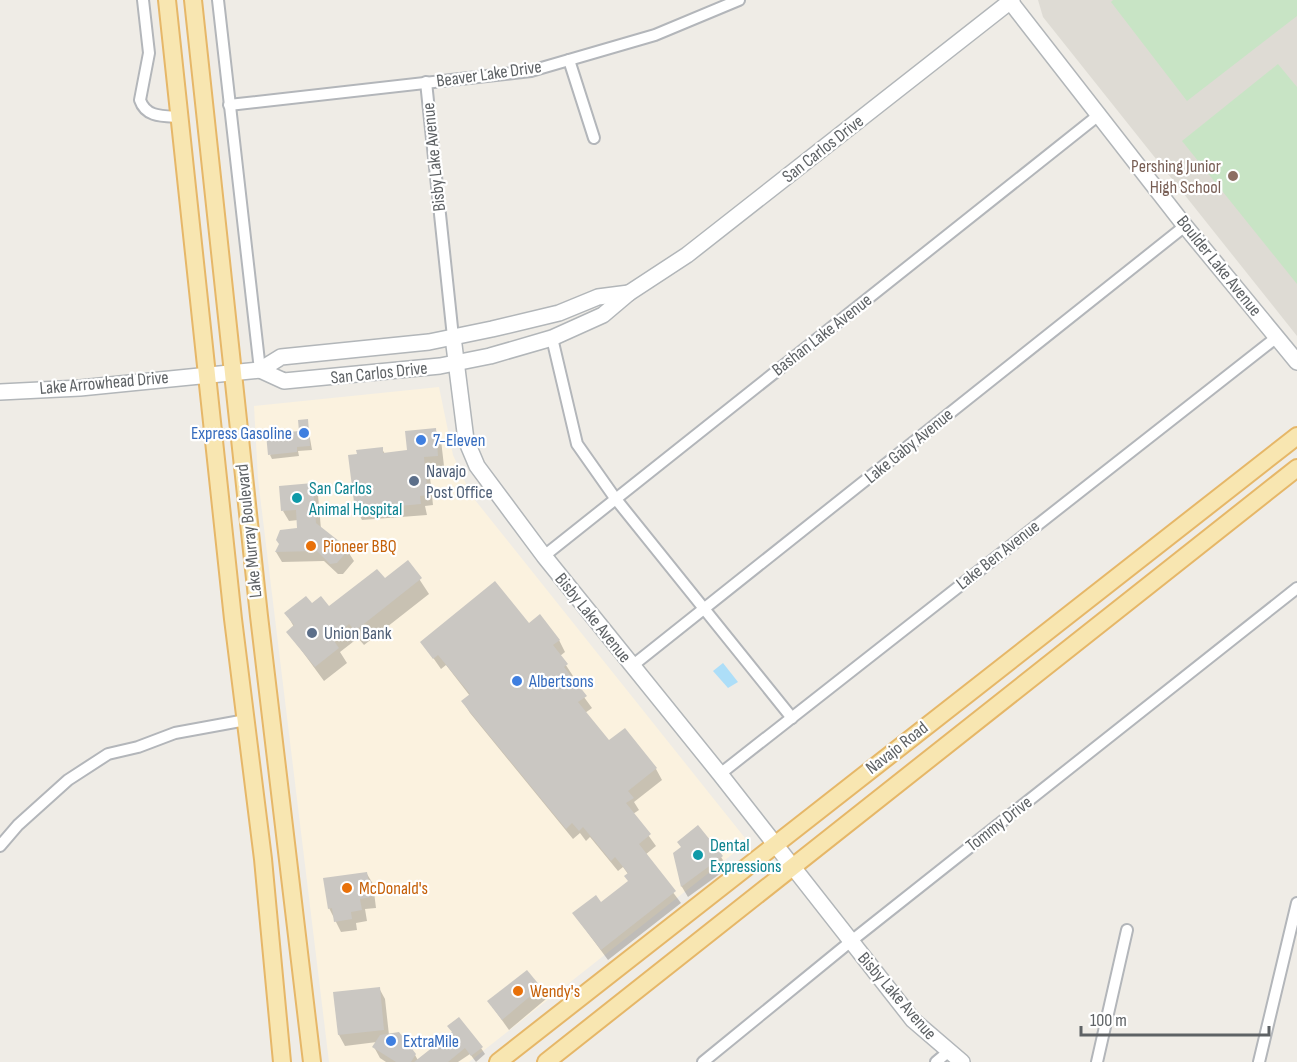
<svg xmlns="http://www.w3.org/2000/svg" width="1297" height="1062" font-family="'Sofia Sans Condensed',sans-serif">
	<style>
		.commercial { fill: #fbf2df }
		.education { fill: #dedbd4 }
		.green { fill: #c8e4c5 }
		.water { fill: #addef8 }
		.shadow { fill: #0003 }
		.building { fill: #cac7c2 }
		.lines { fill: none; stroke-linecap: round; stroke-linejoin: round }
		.street-casing { stroke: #b3b6ba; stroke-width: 14 }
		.secondary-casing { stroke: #b2b6b9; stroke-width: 18 }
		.primary-casing { stroke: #e6b768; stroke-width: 20 }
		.street { stroke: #fff; stroke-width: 10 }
		.secondary { stroke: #fff; stroke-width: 15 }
		.primary { stroke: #f8e6b1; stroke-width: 16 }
		.education-dot { fill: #8d6e63; stroke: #fff; stroke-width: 2 }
		.shop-dot { fill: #3f7fe0; stroke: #fff; stroke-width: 2 }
		.service-dot { fill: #5c6f8a; stroke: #fff; stroke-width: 2 }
		.culture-dot { fill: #0f9aa8; stroke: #fff; stroke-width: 2 }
		.food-dot { fill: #e8710a; stroke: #fff; stroke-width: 2 }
		.labels { text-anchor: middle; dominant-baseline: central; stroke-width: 4.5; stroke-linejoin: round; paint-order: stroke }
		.street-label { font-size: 18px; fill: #5e6265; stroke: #fff }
		.education-label { font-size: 18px; fill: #785e54; stroke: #fff; text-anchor: end }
		.shop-label { font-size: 18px; fill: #366cbe; stroke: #fff; text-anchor: start }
		.service-label { font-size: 18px; fill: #4e5e75; stroke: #fff; text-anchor: start }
		.culture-label { font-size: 18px; fill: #0d838f; stroke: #fff; text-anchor: start }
		.food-label { font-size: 18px; fill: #c56008; stroke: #fff; text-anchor: start }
	</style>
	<rect width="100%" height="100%" fill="#efece6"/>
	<polygon class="commercial" points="439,387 453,455 471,495 745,838 744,845 469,1062 329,1062 258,479 254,406"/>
	<polygon class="education" points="1038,0 1297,0 1297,336 1043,17"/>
	<g class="green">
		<polygon points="1113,0 1297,0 1297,16 1187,101 1111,2"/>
		<polygon points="1278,64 1297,87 1297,284 1182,141"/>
	</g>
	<polygon class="water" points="723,663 738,682 728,688 713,671"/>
	<g class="shadow">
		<polygon points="307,421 312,450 298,451 299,456 272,459 270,455 300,432"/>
		<polygon points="435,429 441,440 444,466 429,468 433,505 425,506 427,515 362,520 356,509 382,449 385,454 408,451"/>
		<polygon points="312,484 318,495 321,529 347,550 354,561 343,574 338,574 324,561 282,562 276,552 281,545 299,530 298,520 289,521 283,511"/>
		<polygon points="408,562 429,594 364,645 358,638 340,652 347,663 324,681 288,632 294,627 286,613 312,606 329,609 385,580"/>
		<polygon points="528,625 559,640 565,652 560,656 573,676 570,678 592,708 585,713 609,742 656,769 662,780 634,802 639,810 633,814 656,846 645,855 681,903 608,960 574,914 601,904 630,882 628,874 623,867 618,871 590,837 586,841 580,833 573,839 470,713 463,702 470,696 446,665 441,669 422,642"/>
		<polygon points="675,854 721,857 728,868 688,897 682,887"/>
		<polygon points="367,874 373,884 376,908 365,909 367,921 356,923 357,930 341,932 329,908"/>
		<polygon points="379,988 385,999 389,1035 415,1055 419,1062 386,1062 380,1058 374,1047 377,1042 345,1046 339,1035 335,993"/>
		<polygon points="539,988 546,999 509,1030 489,1002"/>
		<polygon points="453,1033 481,1048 485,1054 476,1062 470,1054 458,1062 424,1062"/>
	</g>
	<g class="building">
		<polygon points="308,419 310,446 297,447 297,452 268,455 266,434 299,431 298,420"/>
		<polygon points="436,428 438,456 424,457 428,495 420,496 421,504 355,510 348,455 357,454 356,450 383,447 383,453 407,450 405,431"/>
		<polygon points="313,483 316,523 349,549 337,563 330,564 317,551 275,552 279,544 276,540 280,530 297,528 296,510 281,511 279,486"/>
		<polygon points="408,560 422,578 355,631 349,624 332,638 339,648 315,667 286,632 294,625 284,613 306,596 312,603 321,596 329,606 377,569 385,578"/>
		<polygon points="495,581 529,623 540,614 560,640 553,645 568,664 564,667 587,696 578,702 609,740 625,728 657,768 628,791 634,798 626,803 651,834 639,844 676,891 601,950 572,913 596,895 601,902 628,881 624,876 628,873 615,857 611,861 583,827 579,831 572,823 566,829 461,701 470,694 438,655 433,659 420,642"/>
		<polygon points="698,825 723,856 681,887 673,853 681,847 677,842"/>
		<polygon points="367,872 371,897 360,899 362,910 351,912 352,919 334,922 332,908 328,909 323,878"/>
		<polygon points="527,970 541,987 502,1020 487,1001"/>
		<polygon points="380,987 384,1030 338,1035 333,992"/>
		<polygon points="459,1017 483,1047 471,1056 465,1048 448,1062 414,1062 452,1032 447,1026"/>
		<polygon points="399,1032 416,1054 411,1062 396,1062 372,1047 380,1035"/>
	</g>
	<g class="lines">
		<defs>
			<g id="street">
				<path d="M143,0L149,53L140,100C146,118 164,116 180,117"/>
				<polyline points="218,0 260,370"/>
				<polyline points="569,60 594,138"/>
				<polyline points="426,82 453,337"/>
				<polyline points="229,105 531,71 655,35 739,0"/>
				<polyline points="552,338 577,444 615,498 792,718"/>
				<polyline points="544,556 1100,114"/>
				<polyline points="632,666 1185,226"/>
				<polyline points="720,774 1277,337"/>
				<polyline points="0,846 18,825 68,780 108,754 138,747 175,733 246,720"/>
				<polyline points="703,1062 850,942 1297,588"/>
				<polyline points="936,1062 948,1052"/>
				<polyline points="1097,1062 1127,930"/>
				<polyline points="1259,1062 1297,903"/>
			</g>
			<g id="secondary">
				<polyline points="1009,0 1185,226 1297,362"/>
				<polyline points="453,337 466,440 477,466 544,556 720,774 913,1020 962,1062"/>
				<polyline points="260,370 284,381 440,366 490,356 552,338 603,315 629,293 687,255 1012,0"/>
				<polyline points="0,392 80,388 260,370 281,357 429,342 492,329 559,313 598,297 629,293"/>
			</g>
			<g id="primary">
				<polyline points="167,0 233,619 263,859 282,1062"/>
				<polyline points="193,0 259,616 312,1062"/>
				<polyline points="498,1062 1297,436"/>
				<polyline points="546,1062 1297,468"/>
			</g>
		</defs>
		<use href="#street" class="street-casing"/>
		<use href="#secondary" class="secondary-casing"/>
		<use href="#primary" class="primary-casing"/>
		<use href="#street" class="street"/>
		<use href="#secondary" class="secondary"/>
		<use href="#primary" class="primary"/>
	</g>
	<circle class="education-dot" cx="1233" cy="176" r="6"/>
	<g class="shop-dot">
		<circle cx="304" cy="433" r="6"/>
		<circle cx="421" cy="440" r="6"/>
		<circle cx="517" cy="681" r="6"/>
		<circle cx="391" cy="1041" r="6"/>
	</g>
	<g class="service-dot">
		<circle cx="414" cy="481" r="6"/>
		<circle cx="312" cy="633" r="6"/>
	</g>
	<g class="culture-dot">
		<circle cx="297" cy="498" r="6"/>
		<circle cx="698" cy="855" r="6"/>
	</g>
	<g class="food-dot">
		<circle cx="311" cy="546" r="6"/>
		<circle cx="347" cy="888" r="6"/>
		<circle cx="518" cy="991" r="6"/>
	</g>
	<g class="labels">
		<g class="street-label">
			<text transform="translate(489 74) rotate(-8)">Beaver Lake Drive</text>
			<text transform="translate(823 149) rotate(-38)">San Carlos Drive</text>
			<text transform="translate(434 157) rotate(-96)">Bisby Lake Avenue</text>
			<text transform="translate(1219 266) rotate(51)">Boulder Lake Avenue</text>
			<text transform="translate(822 335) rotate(-38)">Bashan Lake Avenue</text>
			<text transform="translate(379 373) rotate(-6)">San Carlos Drive</text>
			<text transform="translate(104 383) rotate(-5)">Lake Arrowhead Drive</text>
			<text transform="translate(909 446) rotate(-39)">Lake Gaby Avenue</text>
			<text transform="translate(249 531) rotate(-96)">Lake Murray Boulevard</text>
			<text transform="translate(998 555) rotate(-38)">Lake Ben Avenue</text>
			<text transform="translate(593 618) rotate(51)">Bisby Lake Avenue</text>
			<text transform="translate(897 748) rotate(-38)">Navajo Road</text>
			<text transform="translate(999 824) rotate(-38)">Tommy Drive</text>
			<text transform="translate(897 996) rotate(49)">Bisby Lake Avenue</text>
		</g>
		<g class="education-label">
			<text x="1221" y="166">Pershing Junior<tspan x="1221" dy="21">High School</tspan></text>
		</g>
		<g class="shop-label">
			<text x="292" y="433" text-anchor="end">Express Gasoline</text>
			<text x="433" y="440">7-Eleven</text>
			<text x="529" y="681">Albertsons</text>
			<text x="403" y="1041">ExtraMile</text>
		</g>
		<g class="service-label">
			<text x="426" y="471">Navajo<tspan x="426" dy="21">Post Office</tspan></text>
			<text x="324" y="633">Union Bank</text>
		</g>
		<g class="culture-label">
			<text x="309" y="488">San Carlos<tspan x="309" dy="21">Animal Hospital</tspan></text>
			<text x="710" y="845">Dental<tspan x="710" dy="21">Expressions</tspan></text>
		</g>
		<g class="food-label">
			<text x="323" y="546">Pioneer BBQ</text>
			<text x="359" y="888">McDonald's</text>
			<text x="530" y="991">Wendy's</text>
		</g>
	</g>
	<path d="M1081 1026v9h188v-9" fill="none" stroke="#5e6265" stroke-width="3"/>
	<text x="1090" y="1026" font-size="18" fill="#5e6265" stroke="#ffffff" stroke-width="4.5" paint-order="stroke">100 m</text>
</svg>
